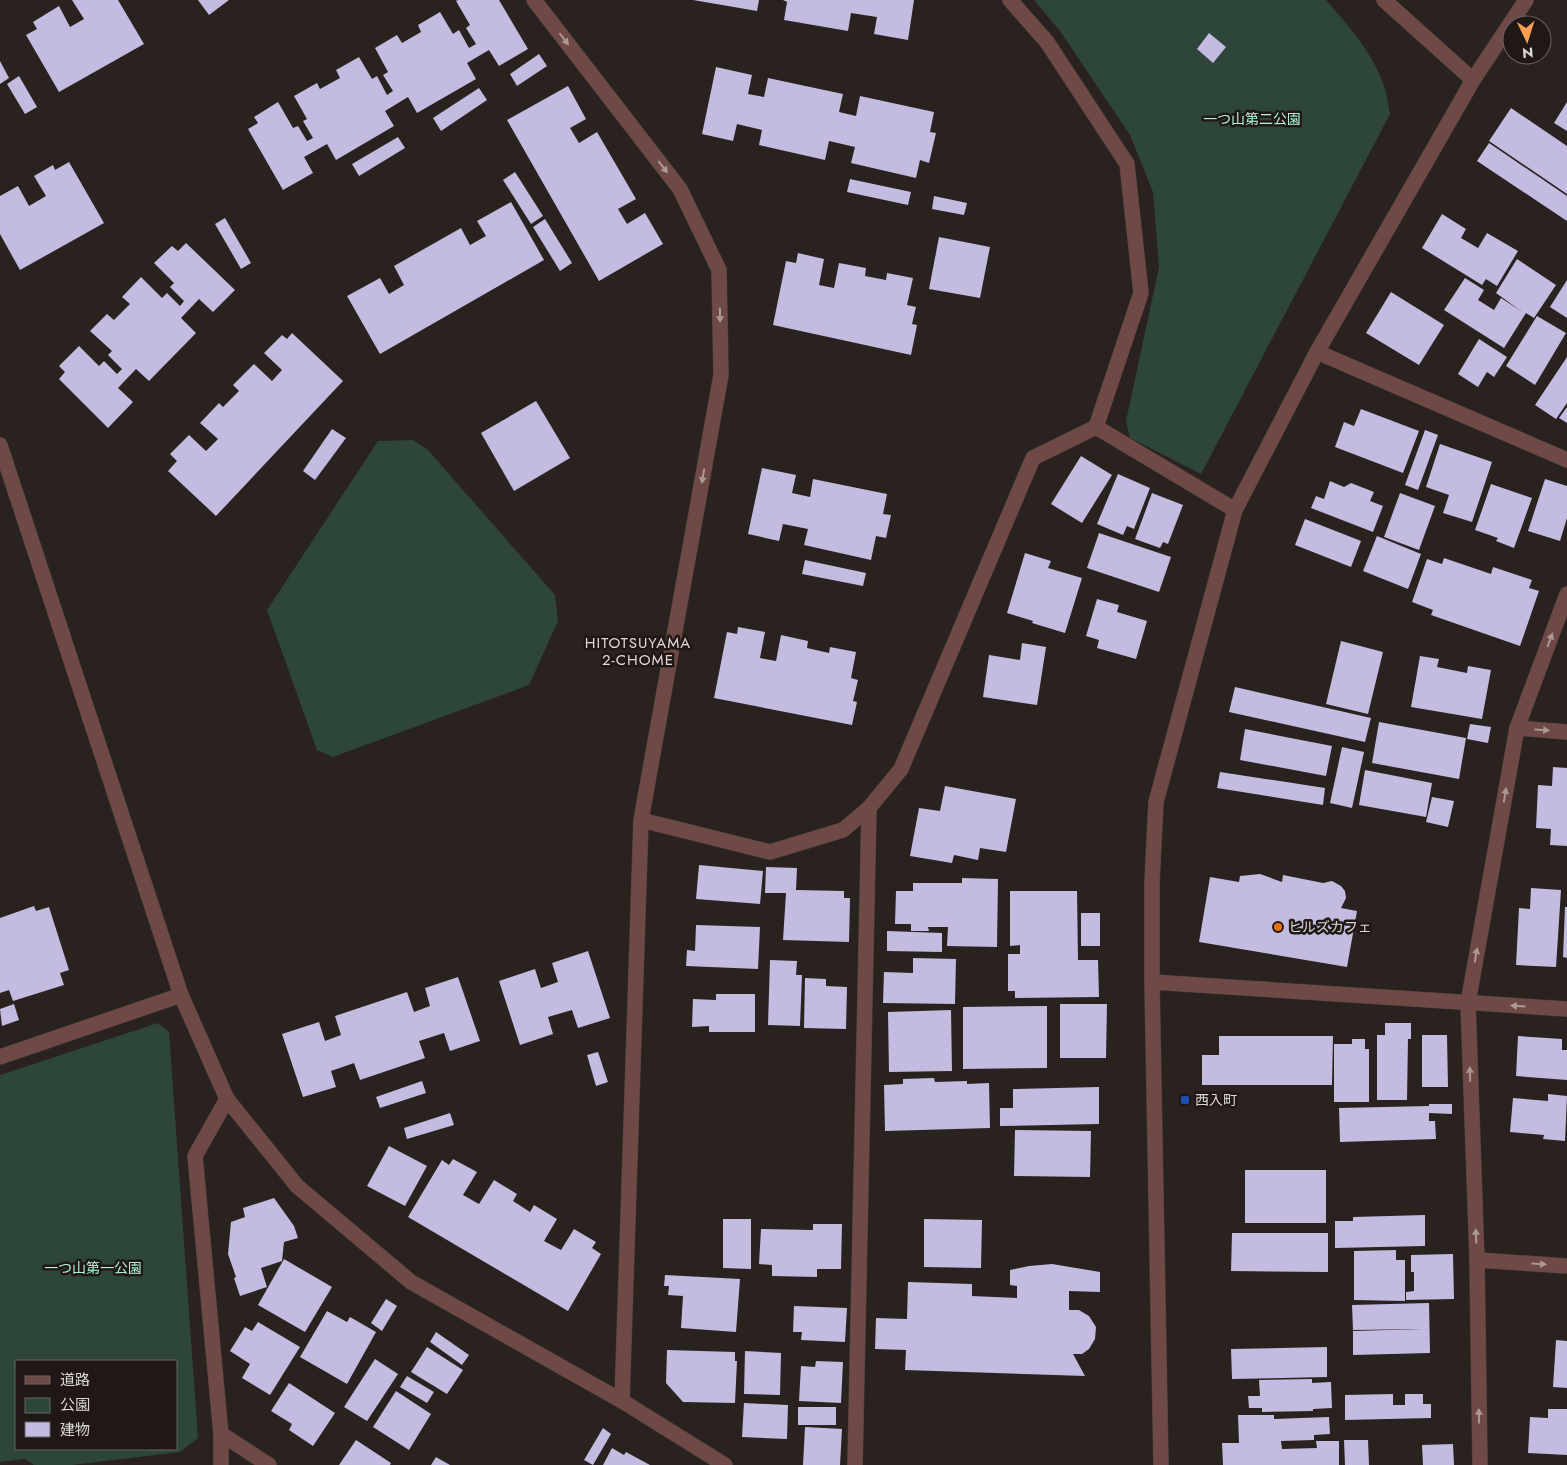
<svg xmlns="http://www.w3.org/2000/svg" width="1567" height="1465" font-family="Jost,'Noto Sans JP',sans-serif">
	<style>
		.green { fill: #2e453a; fill-rule: evenodd }
		.building { fill: #c4bbe0 }
		.lines { fill: none; stroke-linecap: round; stroke-linejoin: round }
		.minor-casing { stroke: #463f3c; stroke-width: 16 }
		.minor { stroke: #6e4945; stroke-width: 15 }
		.oneway { fill: #ab9895 }
		.food-dot { fill: #e8710a; stroke: #1f1816; stroke-width: 2 }
		.transit-dot { fill: #1a4fb4; stroke: #1f1816; stroke-width: 2 }
		.labels { text-anchor: middle; dominant-baseline: central; stroke-width: 5; stroke-linejoin: round; paint-order: stroke }
		.park-label { font-size: 14px; fill: #aef4d4; stroke: #1f1816 }
		.poi-label { font-size: 14px; fill: #ddd8d6; stroke: #1f1816; text-anchor: start }
		.neighbourhood-label { font-size: 15px; letter-spacing: 1px; fill: #e2d8d4; stroke: #1f1816 }
	</style>
	<rect width="100%" height="100%" fill="#29221f"/>
	<g class="green">
		<path d="M1034,0H1326C1348,25 1371,51 1383,83C1387,93 1388,104 1390,114L1201,474L1130,438L1126,421L1159,267L1153,192L1130,135L1060,31Z"/>
		<polygon points="413,440 428,450 555,595 558,621 529,685 333,757 317,750 267,610 378,441"/>
		<path d="M158,1023L169,1032L198,1438L180,1452L72,1465H34L25,1459L0,1462V1075ZM176,1361V1449H16V1361Z"/>
	</g>
	<g class="building">
		<polygon points="72,0 118,0 144,44 59,92 26,35 37,29 33,22 59,6 70,27 84,19"/>
		<polygon points="198,0 229,0 209,15"/>
		<polygon points="458,0 499,0 528,49 499,66 489,50 467,63 476,79 417,113 408,97 385,111 394,126 336,160 327,144 304,157 313,173 283,190 248,129 258,123 254,117 278,102 293,128 298,126 307,141 313,138 303,121 307,119 294,96 317,83 320,89 340,78 336,70 359,57 372,79 377,76 387,95 393,91 383,75 388,72 375,48 397,35 402,43 421,32 418,25 440,12 453,34 459,30 469,48 476,44 466,28 470,25 456,1"/>
		<polygon points="693,0 759,0 757,11"/>
		<polygon points="783,0 914,0 908,40 874,34 877,17 851,13 848,31 784,20 787,2"/>
		<polygon points="1209,33 1226,47 1213,63 1197,49"/>
		<polygon points="539,54 547,66 517,86 510,74"/>
		<polygon points="0,61 9,78 0,84"/>
		<polygon points="716,67 752,75 748,94 764,97 768,78 843,94 839,112 856,116 860,96 934,112 930,132 936,133 929,163 920,160 916,178 851,163 855,147 829,141 825,160 759,145 762,130 737,124 733,141 702,134"/>
		<polygon points="19,76 37,107 25,114 7,84"/>
		<polygon points="568,86 586,119 570,128 579,143 597,132 636,199 618,209 627,224 645,213 663,244 599,281 507,120"/>
		<polygon points="479,88 487,100 441,131 433,118"/>
		<polygon points="1567,102 1567,131 1554,123"/>
		<polygon points="1511,108 1567,146 1567,194 1489,141"/>
		<polygon points="398,137 405,148 359,176 352,164"/>
		<polygon points="1489,143 1567,196 1567,221 1477,161"/>
		<polygon points="69,162 104,223 20,270 0,234 0,196 18,186 29,206 46,196 34,176 53,165 55,170"/>
		<polygon points="515,172 543,216 531,224 503,180"/>
		<polygon points="850,179 911,192 908,205 847,192"/>
		<polygon points="934,196 967,203 964,215 932,209"/>
		<polygon points="511,202 544,260 380,354 347,296 380,278 389,294 404,285 394,266 461,228 470,245 486,236 477,221"/>
		<polygon points="1442,214 1466,229 1461,238 1478,248 1487,233 1518,251 1497,286 1486,279 1482,285 1422,248"/>
		<polygon points="225,218 251,263 241,269 215,224"/>
		<polygon points="545,219 572,263 560,271 533,227"/>
		<polygon points="939,237 990,247 980,298 929,289"/>
		<polygon points="186,243 235,290 213,312 199,299 181,318 196,333 149,381 136,369 118,388 133,402 108,428 59,379 65,372 59,366 79,346 99,366 104,361 117,374 122,369 108,355 112,351 90,331 107,314 114,320 130,304 122,297 141,277 162,298 167,293 180,306 184,301 170,287 174,283 154,263 172,246 178,251"/>
		<polygon points="798,253 824,259 819,285 834,288 839,263 866,268 865,276 886,280 887,273 913,278 907,305 916,307 912,324 917,325 911,355 773,325 786,261 796,263"/>
		<polygon points="1517,259 1556,285 1534,318 1526,313 1504,348 1444,310 1465,278 1484,290 1478,300 1494,310 1501,298 1521,311 1496,293"/>
		<polygon points="1567,280 1567,318 1550,307"/>
		<polygon points="1391,292 1444,325 1419,365 1366,333"/>
		<polygon points="1537,316 1566,333 1535,385 1506,366"/>
		<polygon points="292,333 343,381 216,516 168,471 177,461 170,454 189,435 206,451 218,439 200,423 219,403 223,407 239,391 233,385 254,364 272,381 282,370 264,353 282,335 287,339"/>
		<polygon points="1479,339 1507,357 1494,377 1487,372 1478,387 1458,374"/>
		<polygon points="1567,357 1567,403 1556,419 1535,405"/>
		<polygon points="536,401 570,458 514,491 481,433"/>
		<polygon points="1567,407 1567,423 1559,418"/>
		<polygon points="1361,409 1419,431 1403,473 1335,447 1344,422 1354,426"/>
		<polygon points="332,429 346,438 315,480 303,471"/>
		<polygon points="1425,430 1438,435 1418,490 1405,485"/>
		<polygon points="1440,444 1492,462 1472,522 1443,513 1449,495 1426,487"/>
		<polygon points="1081,456 1112,475 1082,523 1051,504"/>
		<polygon points="762,468 796,475 792,493 810,497 813,479 887,494 883,514 891,515 886,538 876,536 871,560 804,545 808,529 783,524 779,541 748,534"/>
		<polygon points="1118,474 1150,488 1134,529 1127,526 1123,535 1097,524"/>
		<polygon points="1545,479 1567,486 1567,518 1560,541 1528,531"/>
		<polygon points="1330,481 1344,487 1351,483 1374,492 1370,501 1383,506 1373,532 1311,508 1316,496 1324,499"/>
		<polygon points="1491,484 1532,498 1514,548 1496,541 1498,538 1475,530"/>
		<polygon points="1152,493 1183,505 1168,544 1163,542 1160,548 1135,539"/>
		<polygon points="1400,493 1435,506 1419,550 1384,537"/>
		<polygon points="1305,519 1361,541 1351,567 1295,545"/>
		<polygon points="1099,533 1171,557 1159,592 1087,568"/>
		<polygon points="1377,536 1421,554 1408,589 1363,571"/>
		<polygon points="1025,553 1051,561 1048,568 1082,578 1065,633 1032,623 1033,621 1007,613"/>
		<polygon points="1444,558 1491,574 1493,567 1532,580 1529,588 1539,591 1520,646 1431,615 1433,610 1412,602 1427,559 1442,564"/>
		<polygon points="805,560 866,573 863,586 802,574"/>
		<polygon points="1097,599 1119,605 1117,612 1147,621 1136,659 1097,648 1099,640 1086,636"/>
		<polygon points="738,627 765,632 760,658 776,661 781,635 808,641 807,648 829,653 830,647 856,652 851,678 858,680 853,701 857,702 852,725 714,698 727,632 737,634"/>
		<polygon points="1341,641 1383,652 1368,714 1326,704"/>
		<polygon points="1022,643 1046,647 1037,705 983,697 989,655 1020,660"/>
		<polygon points="1420,656 1439,659 1437,667 1467,673 1468,666 1491,670 1482,719 1411,707"/>
		<polygon points="1235,687 1371,718 1365,742 1229,712"/>
		<polygon points="1379,722 1466,738 1459,779 1372,763"/>
		<polygon points="1470,724 1491,727 1488,743 1467,739"/>
		<polygon points="1245,729 1332,746 1326,776 1240,760"/>
		<polygon points="1342,747 1364,752 1352,808 1330,803"/>
		<polygon points="1553,767 1567,768 1567,846 1550,845 1551,829 1536,828 1538,785 1552,786"/>
		<polygon points="1365,770 1432,783 1426,817 1359,805"/>
		<polygon points="1220,772 1325,788 1323,805 1217,788"/>
		<polygon points="945,786 1016,799 1006,852 980,848 978,860 954,855 952,863 910,856 919,808 940,811"/>
		<polygon points="1432,797 1454,801 1448,827 1426,822"/>
		<polygon points="699,865 763,871 760,904 696,899"/>
		<polygon points="766,867 797,868 796,890 844,891 844,898 850,898 849,942 783,940 786,893 765,893"/>
		<polygon points="1260,874 1282,882 1283,875 1323,883 1332,881 1341,886 1345,891 1346,898 1341,908 1357,911 1347,967 1199,942 1210,877 1239,882 1240,876"/>
		<polygon points="962,878 998,879 997,947 947,946 948,927 928,927 929,931 911,931 911,924 895,924 896,891 913,891 913,883 962,883"/>
		<polygon points="1531,888 1561,890 1556,967 1516,965 1519,908 1530,909"/>
		<polygon points="1010,891 1077,891 1078,960 1098,960 1099,997 1015,998 1015,991 1008,991 1008,954 1020,954 1020,945 1010,946"/>
		<polygon points="34,906 36,911 49,907 69,970 60,973 64,985 13,1001 9,990 0,993 0,918"/>
		<polygon points="1565,907 1567,907 1567,958 1563,957"/>
		<rect x="1081" y="913" width="19" height="33"/>
		<polygon points="696,925 760,927 758,969 686,966 687,950 695,951"/>
		<polygon points="887,931 942,933 942,952 887,951"/>
		<polygon points="588,951 610,1018 578,1028 572,1010 548,1017 553,1034 520,1045 499,981 535,969 541,988 558,982 552,963"/>
		<polygon points="913,958 956,959 955,1004 883,1003 884,972 913,973"/>
		<polygon points="770,960 797,961 796,975 802,975 800,1026 768,1025"/>
		<polygon points="458,977 480,1041 450,1051 444,1033 419,1041 425,1058 360,1080 354,1063 331,1071 336,1087 303,1097 282,1034 319,1022 325,1041 341,1035 335,1016 407,992 414,1012 430,1006 425,988"/>
		<polygon points="805,978 826,979 826,986 847,987 846,1029 804,1028"/>
		<polygon points="716,994 755,994 755,1032 709,1032 709,1026 692,1027 693,999 716,1000"/>
		<polygon points="14,1004 19,1020 2,1026 0,1009"/>
		<polygon points="1060,1004 1107,1004 1106,1058 1060,1058"/>
		<polygon points="1047,1006 1047,1068 963,1069 963,1007"/>
		<polygon points="951,1010 952,1071 889,1072 888,1012"/>
		<polygon points="1385,1023 1411,1023 1411,1039 1408,1039 1407,1100 1377,1100 1377,1035 1385,1035"/>
		<polygon points="1422,1035 1447,1035 1448,1087 1422,1087"/>
		<polygon points="1219,1036 1333,1036 1332,1085 1202,1085 1202,1055 1219,1055"/>
		<polygon points="1518,1036 1562,1039 1562,1050 1567,1050 1567,1080 1516,1076"/>
		<polygon points="1352,1039 1365,1039 1365,1049 1369,1049 1369,1102 1334,1102 1334,1044 1352,1044"/>
		<polygon points="598,1052 608,1082 596,1086 587,1055"/>
		<polygon points="934,1078 935,1082 967,1081 967,1084 989,1083 990,1128 885,1131 884,1085 903,1084 903,1079"/>
		<polygon points="422,1081 426,1093 380,1108 376,1097"/>
		<polygon points="1099,1087 1099,1124 1000,1126 1000,1108 1013,1108 1013,1089"/>
		<polygon points="1548,1094 1567,1096 1565,1141 1543,1139 1544,1135 1510,1132 1513,1098 1548,1101"/>
		<polygon points="1429,1104 1452,1104 1452,1114 1429,1113 1429,1121 1435,1121 1436,1139 1340,1142 1339,1108 1429,1106"/>
		<polygon points="450,1113 454,1125 407,1139 404,1128"/>
		<polygon points="1015,1130 1091,1131 1090,1177 1014,1176"/>
		<polygon points="389,1146 427,1166 405,1206 367,1186"/>
		<polygon points="453,1159 477,1172 463,1195 479,1204 494,1180 517,1194 513,1201 530,1212 534,1205 557,1219 544,1241 561,1250 574,1229 596,1242 592,1248 601,1254 568,1311 408,1217 442,1160 449,1165"/>
		<rect x="1245" y="1170" width="81" height="53"/>
		<polygon points="274,1198 294,1226 298,1238 284,1242 282,1261 261,1268 267,1287 240,1296 234,1278 236,1277 228,1254 231,1222 245,1217 243,1208"/>
		<polygon points="1425,1215 1425,1246 1335,1248 1335,1221 1353,1221 1353,1217"/>
		<polygon points="723,1219 751,1219 751,1269 723,1268"/>
		<polygon points="924,1219 982,1220 981,1268 924,1267"/>
		<polygon points="813,1224 842,1224 841,1269 817,1269 817,1277 772,1276 772,1265 759,1264 761,1229 813,1230"/>
		<polygon points="1232,1233 1328,1233 1328,1272 1231,1271"/>
		<polygon points="1396,1250 1396,1260 1405,1260 1405,1301 1354,1300 1354,1251"/>
		<polygon points="1453,1254 1454,1299 1406,1300 1406,1292 1414,1291 1414,1272 1411,1272 1411,1255"/>
		<polygon points="284,1259 332,1287 305,1332 258,1305"/>
		<polygon points="1052,1264 1100,1272 1100,1292 1069,1291 1069,1310 1079,1310 1089,1316 1096,1327 1095,1339 1089,1349 1082,1354 1073,1354 1085,1376 905,1370 906,1350 875,1349 876,1318 907,1319 908,1282 972,1284 972,1296 1017,1298 1017,1286 1010,1285 1010,1270 1029,1266"/>
		<polygon points="665,1275 740,1279 736,1332 681,1328 683,1296 668,1295 669,1286 664,1286"/>
		<polygon points="386,1299 397,1306 382,1331 371,1323"/>
		<polygon points="1429,1303 1430,1353 1353,1355 1353,1331 1423,1329 1353,1330 1352,1305"/>
		<polygon points="794,1306 847,1308 845,1342 801,1340 802,1332 793,1332"/>
		<polygon points="327,1311 347,1322 350,1317 376,1332 347,1384 300,1357"/>
		<polygon points="258,1322 300,1347 270,1395 242,1378 250,1364 230,1351 245,1327 252,1331"/>
		<polygon points="436,1332 469,1355 462,1365 430,1342"/>
		<polygon points="1556,1340 1567,1341 1567,1388 1553,1387"/>
		<polygon points="427,1347 463,1370 447,1394 411,1372"/>
		<polygon points="1327,1347 1327,1377 1232,1379 1231,1349"/>
		<polygon points="667,1350 735,1352 735,1361 737,1361 735,1403 683,1402 666,1383"/>
		<polygon points="745,1351 781,1353 780,1395 744,1394"/>
		<polygon points="375,1359 398,1374 367,1421 344,1407"/>
		<polygon points="816,1361 843,1362 841,1403 799,1401 801,1366 815,1367"/>
		<polygon points="407,1376 434,1392 427,1403 400,1387"/>
		<polygon points="1312,1379 1312,1383 1331,1382 1332,1408 1313,1409 1313,1411 1262,1412 1262,1408 1249,1408 1248,1396 1260,1396 1259,1380"/>
		<polygon points="289,1383 335,1413 313,1446 289,1430 292,1424 271,1411"/>
		<polygon points="396,1391 431,1414 409,1450 373,1427"/>
		<polygon points="1393,1394 1393,1405 1405,1405 1405,1394 1423,1394 1423,1404 1431,1404 1431,1418 1345,1420 1345,1395"/>
		<polygon points="744,1403 788,1405 787,1439 742,1437"/>
		<rect x="798" y="1407" width="38" height="18"/>
		<polygon points="1548,1409 1567,1409 1567,1455 1528,1453 1530,1417 1548,1418"/>
		<polygon points="1238,1415 1274,1415 1274,1419 1329,1417 1330,1434 1314,1435 1314,1440 1281,1441 1282,1449 1317,1448 1316,1441 1339,1441 1339,1465 1223,1465 1222,1443 1239,1443"/>
		<polygon points="805,1427 842,1429 840,1465 803,1465"/>
		<polygon points="603,1428 611,1434 593,1465 584,1460"/>
		<polygon points="356,1440 391,1463 390,1465 339,1465"/>
		<polygon points="1344,1440 1368,1440 1369,1465 1345,1465"/>
		<polygon points="1453,1444 1454,1465 1423,1465 1422,1445"/>
		<polygon points="612,1448 624,1455 626,1452 650,1465 603,1465"/>
		<polygon points="436,1457 450,1465 431,1465"/>
	</g>
	<g class="lines">
		<defs>
			<g id="minor">
				<polyline points="534,0 680,189 719,270 721,375 641,820 622,1401"/>
				<polyline points="1010,0 1047,42 1127,164 1141,293 1096,427"/>
				<polyline points="1384,0 1473,80"/>
				<polyline points="1317,352 1567,460"/>
				<polyline points="0,445 181,995 227,1099 297,1186 411,1282 622,1401 725,1465"/>
				<polyline points="1517,728 1567,732"/>
				<polyline points="641,820 770,852 843,830 869,808 901,769 1033,458 1096,427 1235,510"/>
				<polyline points="1152,982 1567,1009"/>
				<polyline points="0,1057 181,995"/>
				<polyline points="1477,1260 1567,1266"/>
				<polyline points="221,1434 269,1465"/>
				<polyline points="221,1465 221,1434 195,1156 227,1099"/>
				<polyline points="855,1465 869,808"/>
				<polyline points="1161,1465 1152,982 1152,882 1156,802 1235,510 1317,352 1473,80 1526,0"/>
				<polyline points="1480,1465 1477,1260 1468,1003 1517,728 1567,594"/>
			</g>
		</defs>
		<use href="#minor" class="minor-casing"/>
		<use href="#minor" class="minor"/>
	</g>
	<defs><path id="oneway-solid" d="M-6-.8H1V-3.2L6.5 0L1 3.2V.8H-6Z" transform="scale(1.25)"/></defs>
	<g class="oneway">
		<use href="#oneway-solid" transform="translate(564 39) rotate(52)"/>
		<use href="#oneway-solid" transform="translate(663 167) rotate(52)"/>
		<use href="#oneway-solid" transform="translate(720 315) rotate(89)"/>
		<use href="#oneway-solid" transform="translate(703 476) rotate(100)"/>
		<use href="#oneway-solid" transform="translate(1550 640) rotate(-70)"/>
		<use href="#oneway-solid" transform="translate(1542 730) rotate(4)"/>
		<use href="#oneway-solid" transform="translate(1505 795) rotate(-80)"/>
		<use href="#oneway-solid" transform="translate(1476 955) rotate(-80)"/>
		<use href="#oneway-solid" transform="translate(1518 1006) rotate(-177)"/>
		<use href="#oneway-solid" transform="translate(1470 1074) rotate(-92)"/>
		<use href="#oneway-solid" transform="translate(1476 1236) rotate(-92)"/>
		<use href="#oneway-solid" transform="translate(1539 1264) rotate(4)"/>
		<use href="#oneway-solid" transform="translate(1479 1416) rotate(-91)"/>
	</g>
	<circle class="food-dot" cx="1278" cy="927" r="5"/>
	<rect class="transit-dot" x="1180" y="1095" width="10" height="10" rx="2.5"/>
	<g class="labels">
		<g class="park-label">
			<text x="1252" y="119">一つ山第二公園</text>
			<text x="93" y="1268">一つ山第一公園</text>
		</g>
		<g class="poi-label">
			<text x="1288" y="927">ヒルズカフェ</text>
			<text x="1195" y="1100">西入町</text>
		</g>
		<g class="neighbourhood-label">
			<text x="638" y="643">HITOTSUYAMA<tspan x="638" dy="17">2-CHOME</tspan></text>
		</g>
	</g>
	<rect x="15" y="1360" width="162" height="90" fill="#1f1816" stroke="#6b6563"/>
	<rect x="25" y="1376" width="25" height="8" fill="#6e4945" stroke="#6b6563"/>
	<text x="60" y="1385" font-size="15" fill="#ddd8d6">道路</text>
	<rect x="25" y="1398" width="25" height="15" fill="#2e453a" stroke="#6b6563"/>
	<text x="60" y="1410" font-size="15" fill="#ddd8d6">公園</text>
	<rect x="25" y="1422" width="25" height="15" fill="#c4bbe0" stroke="#6b6563"/>
	<text x="60" y="1435" font-size="15" fill="#ddd8d6">建物</text>
	<g transform="translate(1527 40) rotate(176)"><circle r="24" fill="#1f1816" stroke="#6b6563"/>
	<path d="M0-4L9 19L0 12L-9 19Z" fill="#fc9d54"/>
	<text y="-8" font-size="14" font-weight="bold" text-anchor="middle" fill="#ddd8d6">N</text>
	</g>
</svg>
